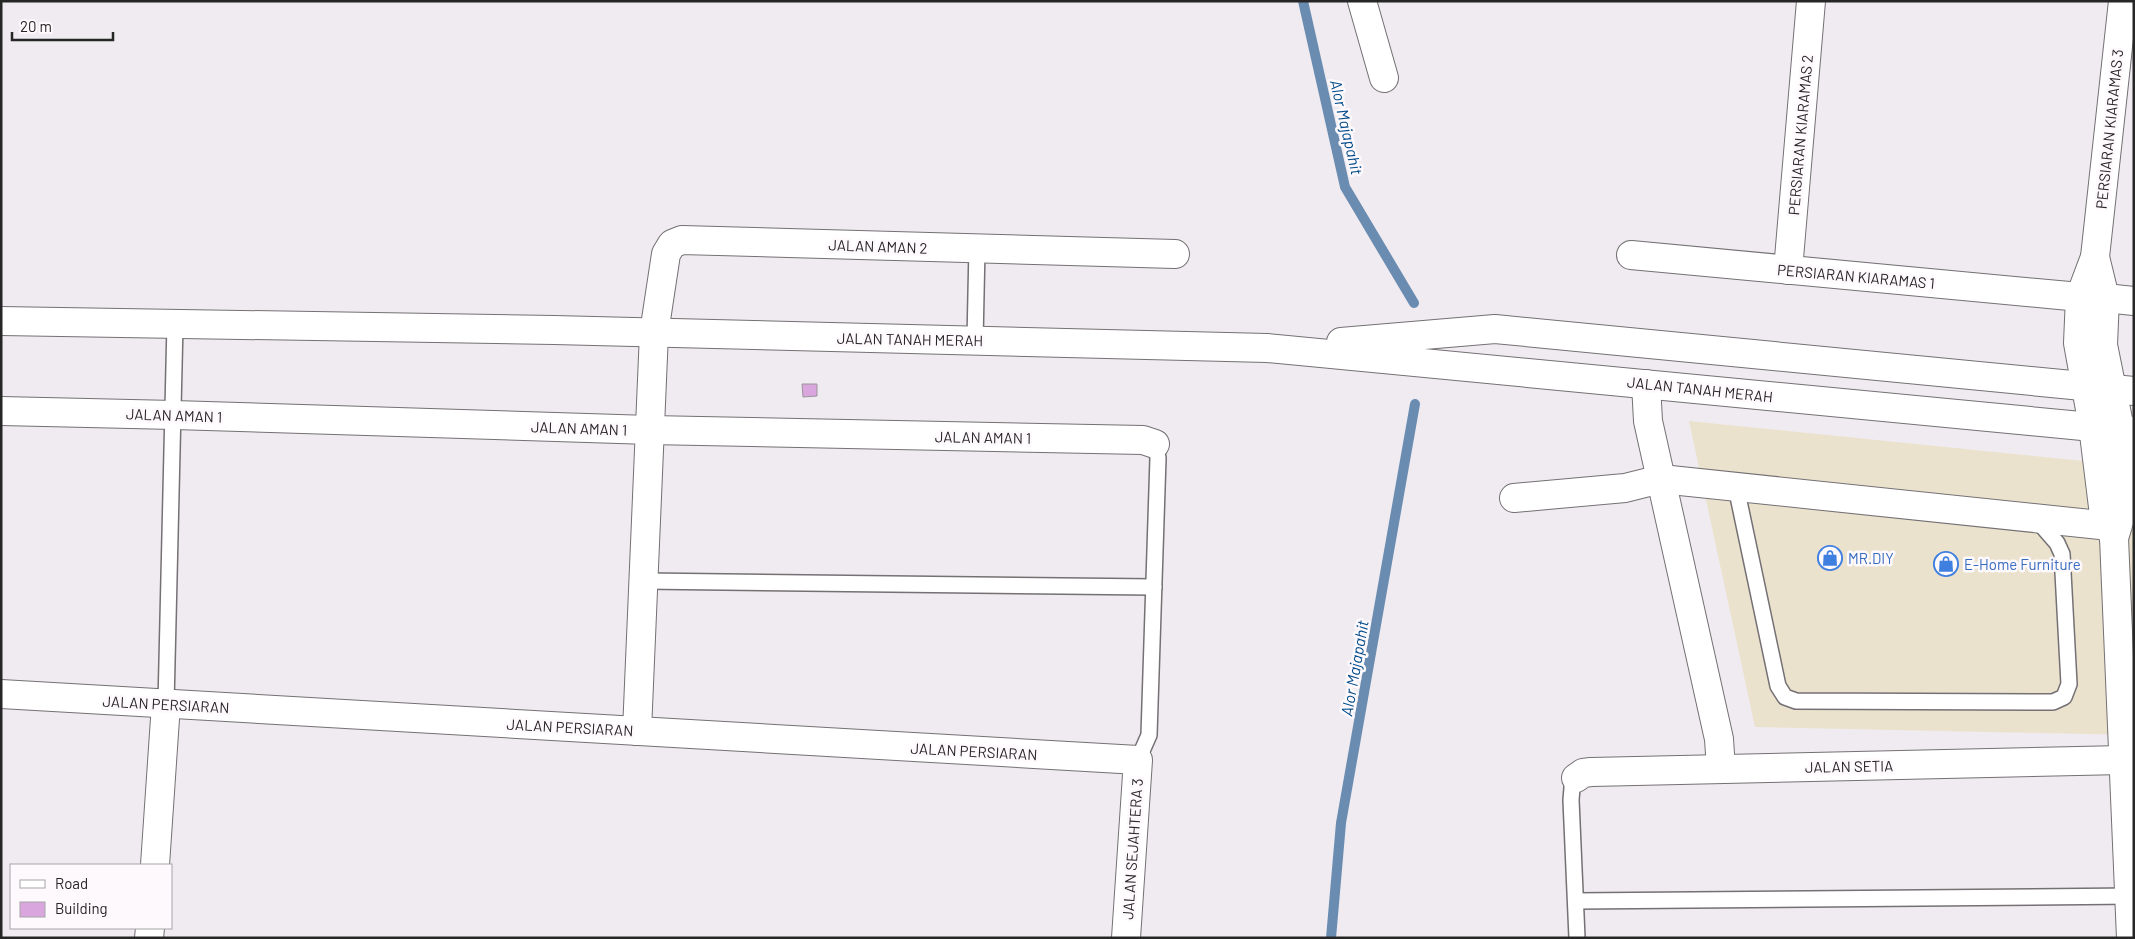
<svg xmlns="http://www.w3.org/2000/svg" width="2135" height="939" font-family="Barlow,sans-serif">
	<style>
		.commercial { fill: #ebe2cd }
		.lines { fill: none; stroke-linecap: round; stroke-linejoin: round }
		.stream { stroke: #6b8cb1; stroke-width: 10 }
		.building { fill: #d9a7dd; stroke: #99969a }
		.service-casing { stroke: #747074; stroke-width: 18 }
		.minor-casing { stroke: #747074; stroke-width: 30 }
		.secondary-casing { stroke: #747074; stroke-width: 30 }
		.service { stroke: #fff; stroke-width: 15 }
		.minor { stroke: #fff; stroke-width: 28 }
		.secondary { stroke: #fff; stroke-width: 28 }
		.labels { text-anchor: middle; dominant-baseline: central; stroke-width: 5; stroke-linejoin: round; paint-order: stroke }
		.street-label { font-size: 15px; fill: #272627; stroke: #fdf9fd }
		.shop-label { font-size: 15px; fill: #366cbe; stroke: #fdf9fd; text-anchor: start }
		.water-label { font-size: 16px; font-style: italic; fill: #004b89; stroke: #fdf9fd }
	</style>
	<rect width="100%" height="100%" fill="#efebf0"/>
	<polygon class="commercial" points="1689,421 2134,466 2134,735 1755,727"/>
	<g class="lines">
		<g class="stream">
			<polyline points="1303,1 1345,187 1414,303"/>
			<polyline points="1331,938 1341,823 1415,404"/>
		</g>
	</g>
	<polygon class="building" points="802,384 817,384 817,396 803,397"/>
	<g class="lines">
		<defs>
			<g id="service">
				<polyline points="975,340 977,248"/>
				<polyline points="1736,487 1778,686 1785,697 1796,701 2053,702 2064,697 2069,684 2062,554 2057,543 2036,519"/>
				<polyline points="644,581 1154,587"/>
				<polyline points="166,704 175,324"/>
				<polyline points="1138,760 1149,735 1158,458 1155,444"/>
				<polyline points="1576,778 1572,788 1571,800 1577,938"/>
				<polyline points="1576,901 2134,896"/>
			</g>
			<g id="minor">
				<polyline points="1362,1 1384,78"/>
				<polyline points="2123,1 2095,257 2080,297 2078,343 2093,426 2103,507 2114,538 2131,938"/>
				<polyline points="1631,255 2080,297"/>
				<polyline points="2095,257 2105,298 2103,345 2120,429 2126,487 2125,502 2114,538"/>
				<polyline points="1788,270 1811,1"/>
				<polyline points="2105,298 2134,301"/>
				<polyline points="1646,384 1648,421 1719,739 1721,769"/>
				<polyline points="1,411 174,415 650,430 1143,440 1155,444"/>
				<polyline points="1514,498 1625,488 1661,479 2110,526"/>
				<polyline points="1,694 1138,760 1126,938"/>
				<polyline points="637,731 654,333 666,254 672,244 682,240 1175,254"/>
				<polyline points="1576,778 1583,773 1591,772 2123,760"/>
				<polyline points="155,865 166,704"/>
				<polyline points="149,938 150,928"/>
			</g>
			<g id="secondary">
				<polyline points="1,321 554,330 1267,348 2134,431"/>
				<polyline points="1341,342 1495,329 2134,391"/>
			</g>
		</defs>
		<use href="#service" class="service-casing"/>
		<use href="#minor" class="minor-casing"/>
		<use href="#secondary" class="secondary-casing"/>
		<use href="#service" class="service"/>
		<use href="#minor" class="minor"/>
		<use href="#secondary" class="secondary"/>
	</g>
	<defs>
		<symbol id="shop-ring" viewBox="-11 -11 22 22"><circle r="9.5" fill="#fdf9fd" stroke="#3f7fe0" stroke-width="1.5"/><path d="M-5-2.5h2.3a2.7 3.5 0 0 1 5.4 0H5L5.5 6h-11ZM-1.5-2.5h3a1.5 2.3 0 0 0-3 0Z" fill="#3f7fe0"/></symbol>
	</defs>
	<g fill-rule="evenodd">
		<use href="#shop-ring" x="1816" y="544" width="28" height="28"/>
		<use href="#shop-ring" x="1932" y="550" width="28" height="28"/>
	</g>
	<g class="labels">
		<g class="street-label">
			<text transform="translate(2109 129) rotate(-84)">PERSIARAN KIARAMAS 3</text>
			<text transform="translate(1800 135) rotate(-85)">PERSIARAN KIARAMAS 2</text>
			<text transform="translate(878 246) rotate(2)">JALAN AMAN 2</text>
			<text transform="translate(1856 276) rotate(5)">PERSIARAN KIARAMAS 1</text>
			<text transform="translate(910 339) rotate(1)">JALAN TANAH MERAH</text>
			<text transform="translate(1700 389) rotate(6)">JALAN TANAH MERAH</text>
			<text transform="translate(174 415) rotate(2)">JALAN AMAN 1</text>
			<text transform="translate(579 428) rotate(2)">JALAN AMAN 1</text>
			<text transform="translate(983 437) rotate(1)">JALAN AMAN 1</text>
			<text transform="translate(166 704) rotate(3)">JALAN PERSIARAN</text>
			<text transform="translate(570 727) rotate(3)">JALAN PERSIARAN</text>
			<text transform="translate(974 751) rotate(3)">JALAN PERSIARAN</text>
			<text transform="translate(1849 766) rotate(-1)">JALAN SETIA</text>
			<text transform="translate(1132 849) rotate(-86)">JALAN SEJAHTERA 3</text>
		</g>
		<g class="shop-label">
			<text x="1848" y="558">MR.DIY</text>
			<text x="1964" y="564">E-Home Furniture</text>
		</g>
		<g class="water-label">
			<text transform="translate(1347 127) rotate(77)">Alor Majapahit</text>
			<text transform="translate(1354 668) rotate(-80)">Alor Majapahit</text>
		</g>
	</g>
	<rect width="2135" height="939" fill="none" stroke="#272627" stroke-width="5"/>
	<rect x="10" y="864" width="162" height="65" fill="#fdf9fd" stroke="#a7a5a7"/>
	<rect x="20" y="880" width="25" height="8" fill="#ffffff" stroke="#a7a5a7"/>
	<text x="55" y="889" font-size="15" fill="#272627">Road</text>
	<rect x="20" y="902" width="25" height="15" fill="#d9a7dd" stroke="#a7a5a7"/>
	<text x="55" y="914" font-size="15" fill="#272627">Building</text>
	<path d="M12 32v8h101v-8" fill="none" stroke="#272627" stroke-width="2.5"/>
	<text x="20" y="32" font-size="15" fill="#272627" stroke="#fdf9fd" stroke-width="4" paint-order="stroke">20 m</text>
</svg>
